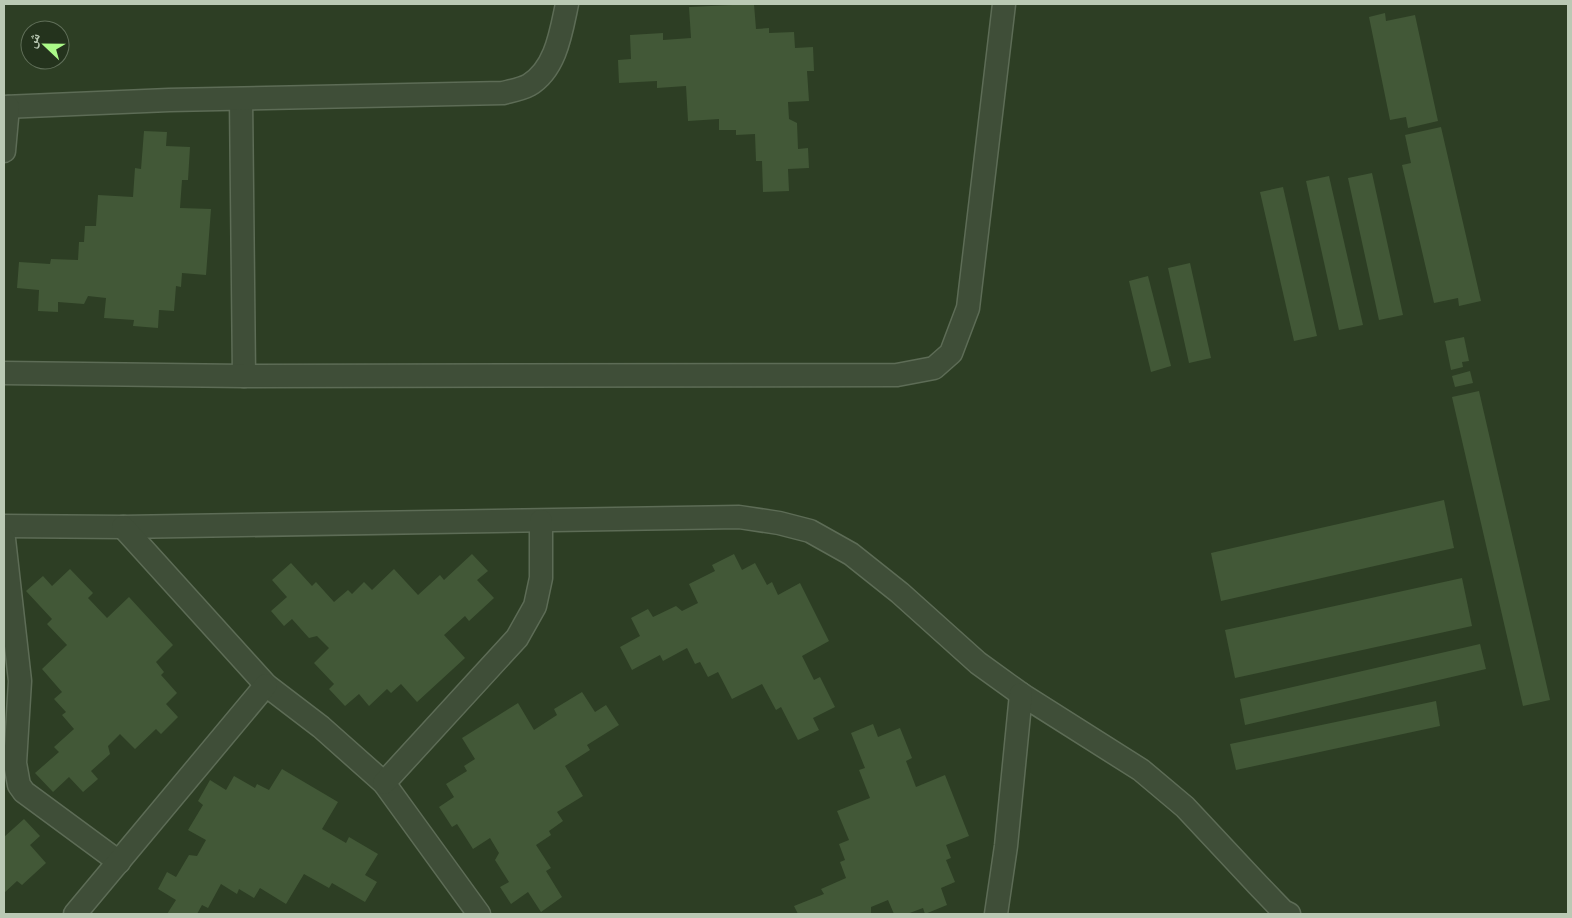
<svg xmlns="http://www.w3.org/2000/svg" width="1572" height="918" font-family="'Open Sans','Noto Naskh Arabic',sans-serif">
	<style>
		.building { fill: #425837 }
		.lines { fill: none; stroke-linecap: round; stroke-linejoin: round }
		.street-casing { stroke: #5d6c56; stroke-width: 25 }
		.street { stroke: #3f4e38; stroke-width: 22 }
	</style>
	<rect width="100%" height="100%" fill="#2d3e24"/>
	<g class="building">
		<polygon points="754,4 756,29 769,28 769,33 794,32 795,48 813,47 814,71 807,71 809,101 788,102 789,119 797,123 798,149 808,148 809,168 788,169 789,191 763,192 762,161 756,161 755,134 736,135 736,130 719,130 719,119 688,121 686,86 657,88 657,81 619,83 618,60 631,59 630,35 663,33 663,40 691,38 689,7"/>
		<polygon points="1385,13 1386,21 1415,15 1438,121 1408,128 1406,117 1390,120 1369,17"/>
		<polygon points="1441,127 1481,301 1459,306 1458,298 1434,303 1402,165 1411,163 1405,135"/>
		<polygon points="144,131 167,132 166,146 190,147 188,180 182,180 180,208 211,209 206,275 182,273 181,287 176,286 174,311 159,310 158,328 133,326 134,320 104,318 106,298 88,296 84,304 58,302 58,312 38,311 39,290 17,288 19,262 50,264 51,259 78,260 79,242 84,242 85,226 96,226 98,195 133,197 135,168 141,169"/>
		<polygon points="1372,173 1403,315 1379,320 1348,178"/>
		<polygon points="1329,176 1363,325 1339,330 1306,181"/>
		<polygon points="1283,187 1317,336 1294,341 1260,192"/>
		<polygon points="1190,263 1211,358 1189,363 1168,268"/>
		<polygon points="1148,276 1171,366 1151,372 1129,281"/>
		<polygon points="1464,337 1469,361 1462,362 1463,367 1451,370 1445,341"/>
		<polygon points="1470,371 1473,383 1455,387 1452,376"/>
		<polygon points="1479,391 1550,700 1523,706 1452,397"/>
		<polygon points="1444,500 1454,548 1221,601 1211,553"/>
		<polygon points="472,554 488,571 477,580 494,598 469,621 465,616 444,635 465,658 417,702 401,684 391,693 387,689 369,706 359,694 345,706 329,689 334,684 314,663 329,648 317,636 309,638 292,619 284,626 271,611 287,597 272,580 291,563 312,586 316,582 334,602 348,590 352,594 364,582 372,590 394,569 418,595 440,575 444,580"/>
		<polygon points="734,554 742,570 755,563 767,585 772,582 778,595 800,583 829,641 802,656 814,680 820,677 835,707 813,718 819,730 798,740 781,707 776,710 762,684 732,699 718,672 708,677 700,662 695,664 687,648 663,661 660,655 632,670 620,647 640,636 631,618 648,609 653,617 676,606 682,611 698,603 689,584 715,571 712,565"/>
		<polygon points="70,569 93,593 88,598 107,618 129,597 173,645 156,662 164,672 161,675 177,693 166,704 178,717 161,734 156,729 135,749 120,734 108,746 110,754 91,771 98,779 83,792 69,777 53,792 35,773 59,752 54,747 74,729 62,715 66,712 54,699 62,692 42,669 67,645 47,624 52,619 26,591 43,576 52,586"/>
		<polygon points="1462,578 1472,626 1235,678 1225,630"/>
		<polygon points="1480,644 1486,669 1245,725 1240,699"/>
		<polygon points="582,692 595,712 606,705 619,725 587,745 590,750 565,766 583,796 557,812 563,821 549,831 551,835 536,845 551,868 546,871 562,897 541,912 528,892 511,904 500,887 509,882 495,860 499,853 490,838 473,849 457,824 452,827 439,807 454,797 446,784 467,771 464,766 475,759 462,738 518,703 534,730 557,715 554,709"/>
		<polygon points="1436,701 1440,726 1236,770 1230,744"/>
		<polygon points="873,724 878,737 900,728 912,758 906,761 916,787 945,775 969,836 946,845 951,858 946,860 955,882 941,888 947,905 925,914 923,908 907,914 894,914 888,900 871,907 871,914 798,914 794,906 824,894 821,889 846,878 840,862 845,860 839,844 849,840 837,811 870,798 859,770 865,768 851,733"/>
		<polygon points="282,769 338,802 322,829 346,843 349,837 378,854 365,875 377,882 365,902 332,883 329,888 304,874 286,904 260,888 254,898 239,889 237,894 221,884 208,908 202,905 197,914 167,914 176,900 158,889 167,872 176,877 189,855 197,856 206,840 188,830 203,805 198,801 210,780 226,790 234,776 255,788 257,784 269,790"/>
		<polygon points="24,819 40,836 30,845 46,863 22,885 17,881 4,893 4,837"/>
	</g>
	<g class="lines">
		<defs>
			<g id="street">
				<polyline points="241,99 244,376"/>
				<path d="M4,107L169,100L503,93C511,91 522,89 529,85C556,69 561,32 567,4"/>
				<polyline points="4,151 8,107"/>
				<polyline points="4,373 244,376 897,375 934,368 951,353 968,308 1004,4"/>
				<polyline points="4,526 123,527 739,517 779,523 810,531 851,554 900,593 978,663 1021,694 1141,770 1185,807 1258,885 1283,911 1289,914"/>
				<polyline points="123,527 266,685 321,727 384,783 479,914"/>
				<polyline points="4,539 20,681 15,763 19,785 24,792 119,862"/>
				<polyline points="384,783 517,638 535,606 541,578 541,521"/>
				<polyline points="75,914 266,685"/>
				<polyline points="996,914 1006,846 1021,694"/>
			</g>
		</defs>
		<use href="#street" class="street-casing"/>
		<use href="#street" class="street"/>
	</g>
	<rect width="1572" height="918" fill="none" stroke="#bac9b4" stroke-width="10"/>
	<g transform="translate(45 45) rotate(292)"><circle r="24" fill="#24331d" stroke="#606f59"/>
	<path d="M0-4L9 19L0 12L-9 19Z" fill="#abfa88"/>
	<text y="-8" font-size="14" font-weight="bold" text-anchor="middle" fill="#bac9b4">ش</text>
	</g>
</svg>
